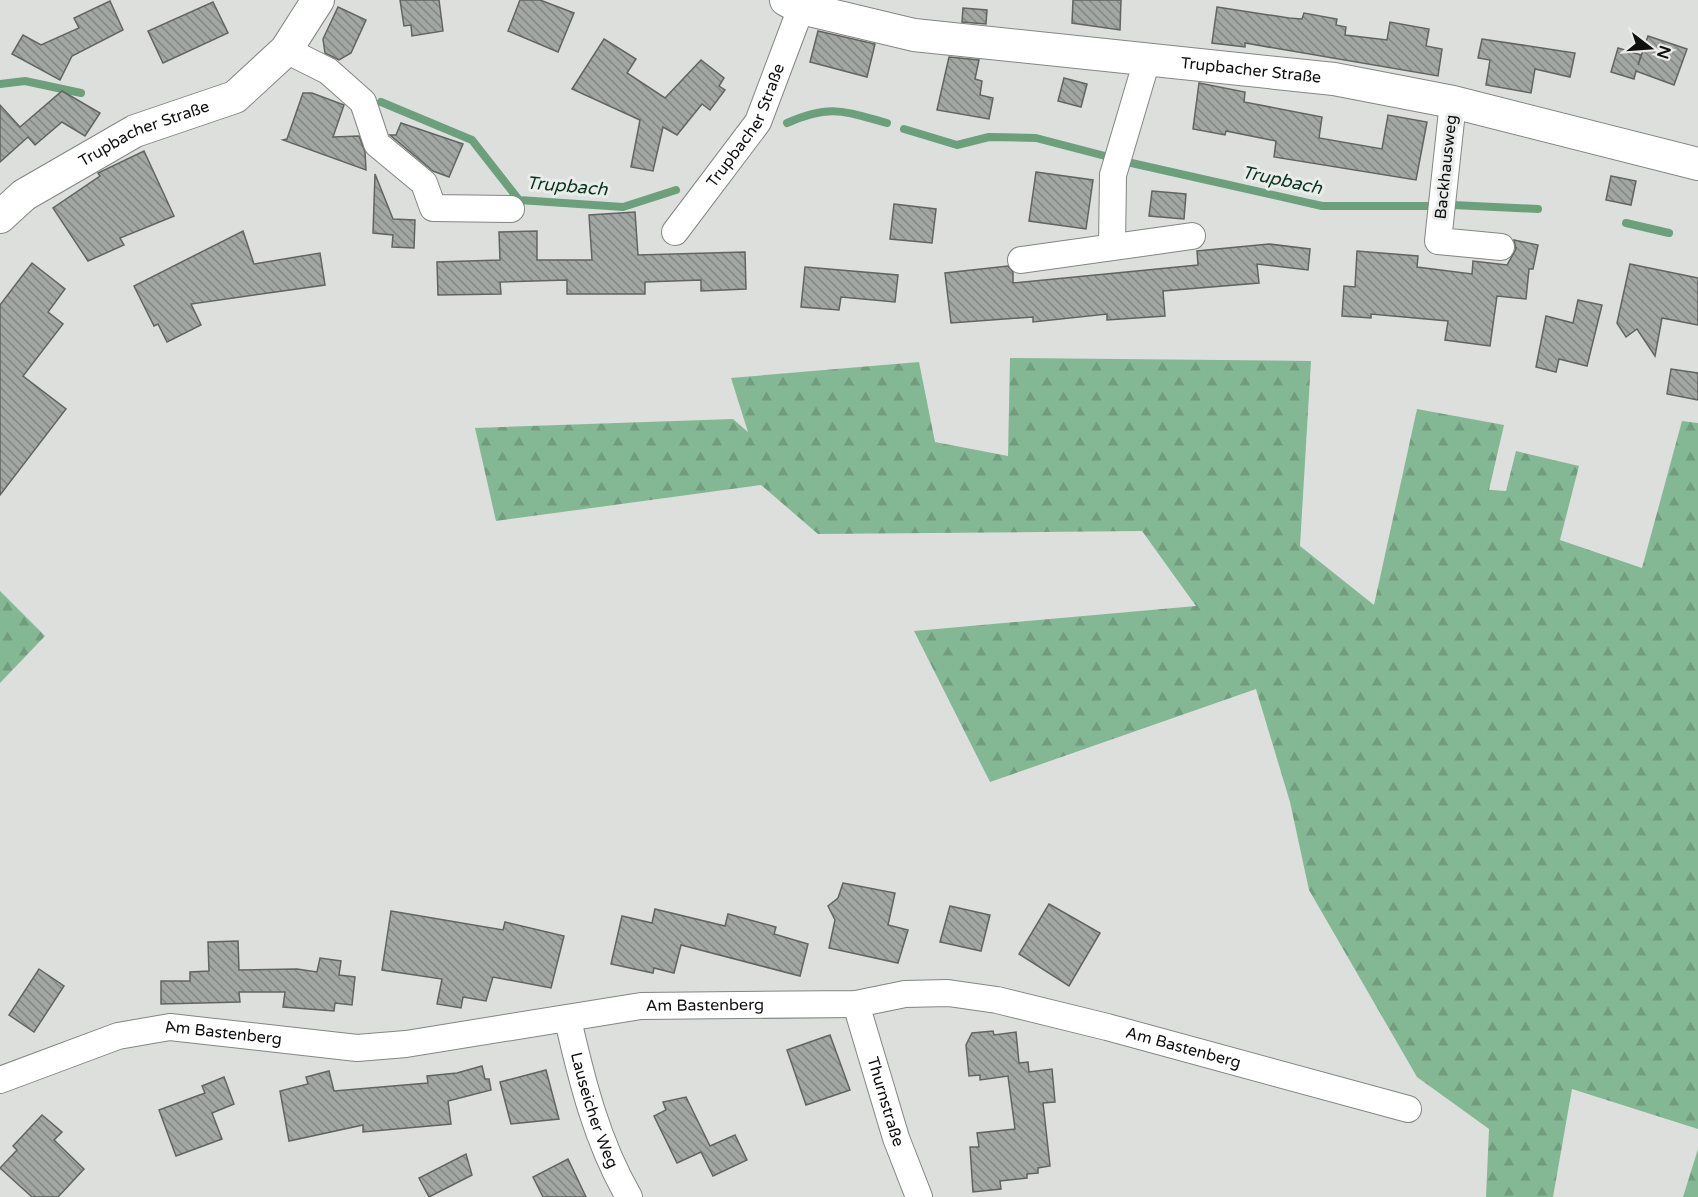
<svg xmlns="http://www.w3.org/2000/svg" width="1698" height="1197" font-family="'Varela Round',sans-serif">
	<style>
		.forest { fill: url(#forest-firs) }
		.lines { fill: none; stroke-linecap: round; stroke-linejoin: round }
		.stream { stroke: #6ca07d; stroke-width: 8 }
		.building { fill: url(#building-back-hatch); stroke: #616461; stroke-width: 1.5 }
		.minor-casing { stroke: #838684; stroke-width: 28 }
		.tertiary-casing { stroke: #838684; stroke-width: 34 }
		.minor { stroke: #fff; stroke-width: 26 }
		.tertiary { stroke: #fff; stroke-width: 32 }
		.labels { text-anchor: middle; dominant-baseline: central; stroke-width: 6; stroke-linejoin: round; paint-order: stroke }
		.street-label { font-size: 16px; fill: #0f100f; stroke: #e9ecea }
		.water-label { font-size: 18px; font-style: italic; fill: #09341c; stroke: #e9ecea }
	</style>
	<defs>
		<pattern id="forest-firs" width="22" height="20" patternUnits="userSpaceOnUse" patternTransform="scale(1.5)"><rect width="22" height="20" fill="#84b894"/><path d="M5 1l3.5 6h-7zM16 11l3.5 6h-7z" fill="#719d7e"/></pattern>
		<pattern id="building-back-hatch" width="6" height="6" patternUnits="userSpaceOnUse" patternTransform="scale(1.5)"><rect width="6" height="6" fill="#a3a7a4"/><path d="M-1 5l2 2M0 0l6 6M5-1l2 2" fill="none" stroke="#838784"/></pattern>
	</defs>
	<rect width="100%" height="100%" fill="#dcdfdc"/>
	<g class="forest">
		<polygon points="1010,358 1311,361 1300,546 1374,605 1417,409 1504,425 1489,490 1506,491 1516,451 1579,466 1560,540 1642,568 1682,421 1698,423 1698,1129 1572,1089 1553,1197 1486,1197 1489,1129 1417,1077 1309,890 1290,802 1256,689 990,782 914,631 1196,606 1142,531 818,534 761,485 496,521 475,428 733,419 748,432 731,378 919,362 935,442 1008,456"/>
		<polygon points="0,591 45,636 0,683"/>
		<polygon points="1698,1149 1698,1197 1683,1197"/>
	</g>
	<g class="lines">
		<g class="stream">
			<polyline points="0,84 25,81 81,93"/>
			<polyline points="381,102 472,140 519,200 623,207 676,190"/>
			<path d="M787,123C830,104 843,111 887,123"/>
			<polyline points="904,129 957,145 989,137 1036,138 1109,157"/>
			<polyline points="1127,162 1322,206 1432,206"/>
			<polyline points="1453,205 1538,209"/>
			<polyline points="1626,223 1669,233"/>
		</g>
	</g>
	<g class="building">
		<polygon points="400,0 439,0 443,31 412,36 411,25 404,26"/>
		<polygon points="520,0 540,0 574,13 558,52 508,31"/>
		<polygon points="1073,0 1121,0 1120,30 1072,23"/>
		<polygon points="110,1 123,30 72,56 60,80 12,54 23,35 41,45 79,28 74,18"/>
		<polygon points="213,2 228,33 163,63 148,31"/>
		<polygon points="338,7 366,20 351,53 339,60 325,53 323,39"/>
		<polygon points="1217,7 1289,18 1302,19 1304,13 1337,19 1336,25 1346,27 1345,35 1387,40 1390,22 1429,29 1426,46 1442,49 1438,76 1245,43 1245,47 1212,43"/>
		<polygon points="963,8 987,10 986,24 962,22"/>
		<polygon points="818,31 875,44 867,77 810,62"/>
		<polygon points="1648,36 1687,49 1674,85 1636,71 1634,79 1611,72 1618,48 1641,55 1638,65"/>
		<polygon points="604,39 636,59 627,73 665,98 701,60 724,78 719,86 725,90 710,110 702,104 677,135 663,127 653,171 631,167 640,120 572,89"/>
		<polygon points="1482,39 1575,53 1570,77 1535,69 1531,93 1486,85 1490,60 1478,58"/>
		<polygon points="949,57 979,60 975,79 982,81 980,95 993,98 989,119 937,110"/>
		<polygon points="1064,78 1087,84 1081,107 1058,101"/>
		<polygon points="1199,83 1245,92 1244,102 1322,117 1319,138 1382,149 1388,115 1427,122 1416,180 1274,157 1276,141 1226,131 1225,135 1193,129"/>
		<polygon points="62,91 100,113 85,136 62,122 35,145 28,137 0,162 0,105 20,127"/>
		<polygon points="303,93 312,93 344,105 333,137 359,136 365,152 366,170 283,140 287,139"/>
		<polygon points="401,123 463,144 449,177 433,171 390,135 396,135"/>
		<polygon points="144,151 174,216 120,238 124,245 88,261 53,208 100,176 98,173"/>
		<polygon points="1036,172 1093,180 1086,229 1029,221"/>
		<polygon points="375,174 393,219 415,220 414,248 392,247 393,235 373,233"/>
		<polygon points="1611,176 1636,181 1631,205 1606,200"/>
		<polygon points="1152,191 1186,194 1184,219 1149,216"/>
		<polygon points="894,204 936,209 932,243 890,239"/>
		<polygon points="635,212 638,255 745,252 746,289 701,291 701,280 645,282 645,294 567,294 567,280 500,282 501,294 438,295 437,262 500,260 499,232 537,231 537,260 592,260 589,215"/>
		<polygon points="243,231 254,264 320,253 325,285 191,304 201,325 167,342 158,324 154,326 134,286"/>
		<polygon points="1514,240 1538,245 1533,269 1529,269 1526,299 1497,296 1490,346 1445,340 1448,321 1371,314 1371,318 1342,316 1344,286 1355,287 1357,251 1418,256 1417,267 1472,274 1473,261 1507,265 1516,249"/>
		<polygon points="1269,244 1310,249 1308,270 1257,264 1259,283 1163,291 1165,316 1107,320 1107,314 1033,322 1033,317 951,323 945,273 1008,266 1013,272 1013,283 1198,265 1197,251"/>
		<polygon points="32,263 65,289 48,312 63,324 23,376 66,409 0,495 0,305"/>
		<polygon points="1630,264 1698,278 1698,325 1662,318 1655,356 1637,329 1626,337 1617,323"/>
		<polygon points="805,267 898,275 895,302 841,297 839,310 801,307"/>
		<polygon points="1578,300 1602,305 1587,366 1559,359 1556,372 1536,367 1546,316 1573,323"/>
		<polygon points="1671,369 1698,373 1698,400 1667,394"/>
		<polygon points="843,883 895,893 888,925 908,930 898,963 829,948 835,920 828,906 838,898"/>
		<polygon points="1049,904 1100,933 1069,986 1019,954"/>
		<polygon points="950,906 990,915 981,951 940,942"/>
		<polygon points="655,909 725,926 728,914 776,927 774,934 808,944 800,976 681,945 674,973 654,968 653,973 611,964 622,916 652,923"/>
		<polygon points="391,911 503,930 505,922 564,936 551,988 493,977 486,1001 463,997 461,1008 437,1004 442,979 382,970"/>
		<polygon points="238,941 239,970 297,969 317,972 320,958 341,961 339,975 355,977 352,1005 335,1003 334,1011 283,1007 285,992 239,992 240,1002 161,1004 161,981 190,981 190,972 209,971 208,942"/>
		<polygon points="39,969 64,986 34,1032 9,1015"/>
		<polygon points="993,1031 994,1035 1016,1032 1019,1063 1028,1062 1029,1072 1052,1069 1055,1102 1043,1103 1050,1166 1038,1168 1038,1173 1027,1174 1027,1178 1000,1181 1001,1189 973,1192 970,1147 979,1147 977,1133 1015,1129 1008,1076 980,1080 980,1075 969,1076 966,1045 972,1033"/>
		<polygon points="830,1035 850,1090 806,1105 787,1050"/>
		<polygon points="482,1066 485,1079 489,1079 491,1090 448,1101 451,1124 363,1132 363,1125 289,1141 280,1091 308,1084 306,1077 329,1071 334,1091 428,1083 427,1076 457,1073"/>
		<polygon points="546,1070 559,1119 511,1124 500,1082"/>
		<polygon points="224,1077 234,1104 212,1113 222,1139 176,1156 159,1110 205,1093 202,1086"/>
		<polygon points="686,1097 710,1146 735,1135 747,1160 713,1176 701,1152 677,1163 654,1116 666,1110 663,1102"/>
		<polygon points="42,1115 62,1132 54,1140 84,1169 58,1197 32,1197 0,1168 17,1150 13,1146"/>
		<polygon points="466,1154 472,1175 429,1197 419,1178"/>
		<polygon points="568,1159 586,1197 543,1197 533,1177"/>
	</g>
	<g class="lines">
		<defs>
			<g id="minor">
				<polyline points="286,50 328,71 363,102 377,144 424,183 433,208 511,209"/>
				<polyline points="1453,102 1438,241 1501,247"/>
				<path id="s1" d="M675,232L758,122L801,8"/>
				<polyline points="1112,245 1113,175 1147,60"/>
				<polyline points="1021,260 1192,236"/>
				<path id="s2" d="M856,1004L896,1138L919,1197"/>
				<path id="s3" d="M568,1020C582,1081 597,1142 629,1197"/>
				<path id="s4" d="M0,1080L118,1036L170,1027L357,1048L406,1044L641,1006L856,1004L905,994L948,993L997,1000L1107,1027L1408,1109"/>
			</g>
			<g id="tertiary">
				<path id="s5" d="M786,0L801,8L914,35L1334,79L1453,102L1698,164"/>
				<path id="s6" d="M0,217L24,195L135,131L235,97L286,50L318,0"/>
			</g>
		</defs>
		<use href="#minor" class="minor-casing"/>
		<use href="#tertiary" class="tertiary-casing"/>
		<use href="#minor" class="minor"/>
		<use href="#tertiary" class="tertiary"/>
	</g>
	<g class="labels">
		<g class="street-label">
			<text stroke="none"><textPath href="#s5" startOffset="472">Trupbacher Straße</textPath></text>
			<text stroke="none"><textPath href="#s1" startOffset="129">Trupbacher Straße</textPath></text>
			<text stroke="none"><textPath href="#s6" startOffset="168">Trupbacher Straße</textPath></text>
			<text transform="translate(1446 167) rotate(-84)">Backhausweg</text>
			<text stroke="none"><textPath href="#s4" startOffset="718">Am Bastenberg</textPath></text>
			<text stroke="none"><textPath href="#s4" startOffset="232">Am Bastenberg</textPath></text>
			<text stroke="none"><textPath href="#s4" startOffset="1204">Am Bastenberg</textPath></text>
			<text stroke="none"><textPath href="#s2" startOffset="102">Thurnstraße</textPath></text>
			<text stroke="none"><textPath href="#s3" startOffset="94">Lauseicher Weg</textPath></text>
		</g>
		<g class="water-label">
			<text transform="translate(1282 180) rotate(12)">Trupbach</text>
			<text transform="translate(567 186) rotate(5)">Trupbach</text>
		</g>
	</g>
	<g transform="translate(1650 48) rotate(107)" stroke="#e9ecea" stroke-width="4.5" paint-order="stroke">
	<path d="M0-4.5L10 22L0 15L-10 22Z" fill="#0f100f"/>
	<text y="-9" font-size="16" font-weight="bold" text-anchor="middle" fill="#0f100f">N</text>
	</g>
</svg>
